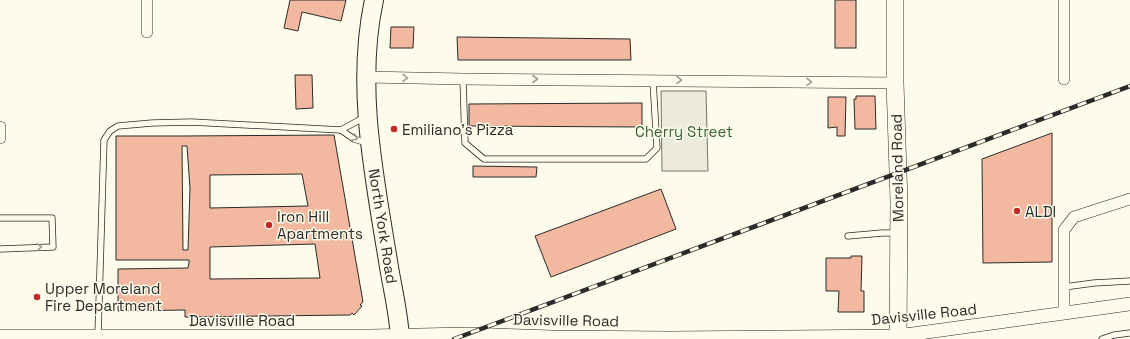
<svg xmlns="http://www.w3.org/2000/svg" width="1130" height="339" font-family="'Space Grotesk',sans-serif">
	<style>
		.green { fill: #ecebdb; stroke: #74746e }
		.building { fill: #f2b8a0; stroke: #2b2b2b; fill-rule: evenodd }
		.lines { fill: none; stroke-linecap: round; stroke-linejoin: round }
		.service-casing { stroke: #2b2b2b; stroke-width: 7 }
		.minor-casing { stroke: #2b2b2b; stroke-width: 12 }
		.tertiary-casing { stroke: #2b2b2b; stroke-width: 14 }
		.primary-casing { stroke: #2b2b2b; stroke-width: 18 }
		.trunk-casing { stroke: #2b2b2b; stroke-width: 20 }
		.service { stroke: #fdfbea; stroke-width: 5.5 }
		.minor { stroke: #fdfbea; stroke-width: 11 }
		.tertiary { stroke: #fdfbea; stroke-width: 13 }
		.primary { stroke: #fdfbea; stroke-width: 17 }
		.trunk { stroke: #fdfbea; stroke-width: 18 }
		.rail-casing { stroke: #2b2b2b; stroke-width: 4.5 }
		.rail { stroke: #fdfbea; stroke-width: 3; stroke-dasharray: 9; stroke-linecap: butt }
		.oneway { stroke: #9e9d94 }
		.poi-dot { fill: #c62828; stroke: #fdfbea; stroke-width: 1.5 }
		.labels { text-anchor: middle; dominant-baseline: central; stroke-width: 3; stroke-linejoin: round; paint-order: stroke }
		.poi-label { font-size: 15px; fill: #2b2b2b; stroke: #fdfbea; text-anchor: start }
		.park-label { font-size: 15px; fill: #34623c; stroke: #fdfbea }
		.street-label { font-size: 15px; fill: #2b2b2b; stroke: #fdfbea }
	</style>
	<rect width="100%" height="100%" fill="#fdfbea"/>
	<polygon class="green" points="661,91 706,91 708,171 662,171"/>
	<g class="building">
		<polygon points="290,0 346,0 341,21 302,12 298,31 284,28"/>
		<rect x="835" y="0" width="21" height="48"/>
		<polygon points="391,27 414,27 413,48 390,48"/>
		<polygon points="457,37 630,39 631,60 458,60"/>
		<polygon points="295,75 312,75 313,108 296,109"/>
		<polygon points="856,96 875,96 876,129 855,129 854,99 856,99"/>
		<polygon points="828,97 846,97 845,136 837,136 837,127 828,128"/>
		<polygon points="642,103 642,127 469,126 469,104"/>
		<polygon points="1052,133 1052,262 983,263 982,159"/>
		<path d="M334,135L363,302L360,305L362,306L354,315L352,313L350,315L185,317V310L118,311V269L188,268L189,263V260H116V136H182ZM182,146H187L190,188L188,250H183ZM302,174L308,206L210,208V175ZM315,244L320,278L210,279V247Z"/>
		<polygon points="473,166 537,167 536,177 473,177"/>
		<polygon points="661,189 676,229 551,277 535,236"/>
		<polygon points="851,256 862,256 861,291 864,291 864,312 838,312 839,291 826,291 826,258 851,258"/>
	</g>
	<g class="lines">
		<defs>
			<g id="service">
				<polyline points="463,79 465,143 484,159 646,159 657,148 653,81"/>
				<polyline points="341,130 365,117"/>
				<polyline points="0,218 52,218 53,247 0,249"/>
				<polyline points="848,236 882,233 896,233"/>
				<polyline points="1064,287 1094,283 1130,281"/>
				<polyline points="98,336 104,140 110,131 118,126 152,123 191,122 341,130 354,139 367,143"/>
				<polyline points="1102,339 1114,335 1130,333"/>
			</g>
			<g id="minor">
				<polyline points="147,0 147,32"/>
				<polyline points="1064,0 1064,79"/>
				<polyline points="366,77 463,79 895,83"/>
				<polyline points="0,127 0,138"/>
				<polyline points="1064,313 1064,230 1074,217 1130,199"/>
			</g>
			<polyline id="tertiary" points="0,336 371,336 467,334 553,337 668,338 898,336 1130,304"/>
			<polyline id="primary" points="895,0 895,83 899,202 898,339"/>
			<path id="trunk" d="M374,0C355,88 375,180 389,267C393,291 399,315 400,339"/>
		</defs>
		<use href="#service" class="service-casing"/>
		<use href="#minor" class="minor-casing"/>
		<use href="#tertiary" class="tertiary-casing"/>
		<use href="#primary" class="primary-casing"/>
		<use href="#trunk" class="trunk-casing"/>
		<use href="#service" class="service"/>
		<use href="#minor" class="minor"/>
		<use href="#tertiary" class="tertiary"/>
		<use href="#primary" class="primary"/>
		<use href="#trunk" class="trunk"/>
		<defs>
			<polyline id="rail" points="454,339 1130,86"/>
		</defs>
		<use href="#rail" class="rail-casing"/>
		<use href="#rail" class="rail"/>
	</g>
	<defs><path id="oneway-chevron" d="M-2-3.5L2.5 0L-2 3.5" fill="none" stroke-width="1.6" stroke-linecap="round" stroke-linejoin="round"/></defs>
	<g class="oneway">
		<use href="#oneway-chevron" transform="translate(405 78) rotate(2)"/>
		<use href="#oneway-chevron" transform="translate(535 79)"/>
		<use href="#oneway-chevron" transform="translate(679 80) rotate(1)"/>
		<use href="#oneway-chevron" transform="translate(809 82) rotate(1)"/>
		<use href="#oneway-chevron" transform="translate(355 138) rotate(26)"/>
		<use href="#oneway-chevron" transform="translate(39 247) rotate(-2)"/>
	</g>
	<g class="poi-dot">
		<circle cx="394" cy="129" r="4"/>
		<circle cx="1017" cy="211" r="4"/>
		<circle cx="269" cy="225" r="4"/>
		<circle cx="37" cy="297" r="4"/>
	</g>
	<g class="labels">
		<g class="poi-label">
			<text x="402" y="129">Emiliano's Pizza</text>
			<text x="1025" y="211">ALDI</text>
			<text x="277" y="216">Iron Hill<tspan x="277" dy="17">Apartments</tspan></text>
			<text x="45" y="288">Upper Moreland<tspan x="45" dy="17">Fire Department</tspan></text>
		</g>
		<g class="park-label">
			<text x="684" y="131">Cherry Street</text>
		</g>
		<g class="street-label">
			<text transform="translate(897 168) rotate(-91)">Moreland Road</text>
			<text transform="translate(383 226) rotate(81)">North York Road</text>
			<text transform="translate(924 314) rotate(-6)">Davisville Road</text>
			<text x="242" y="320">Davisville Road</text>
			<text transform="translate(566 320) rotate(1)">Davisville Road</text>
		</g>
	</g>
</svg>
